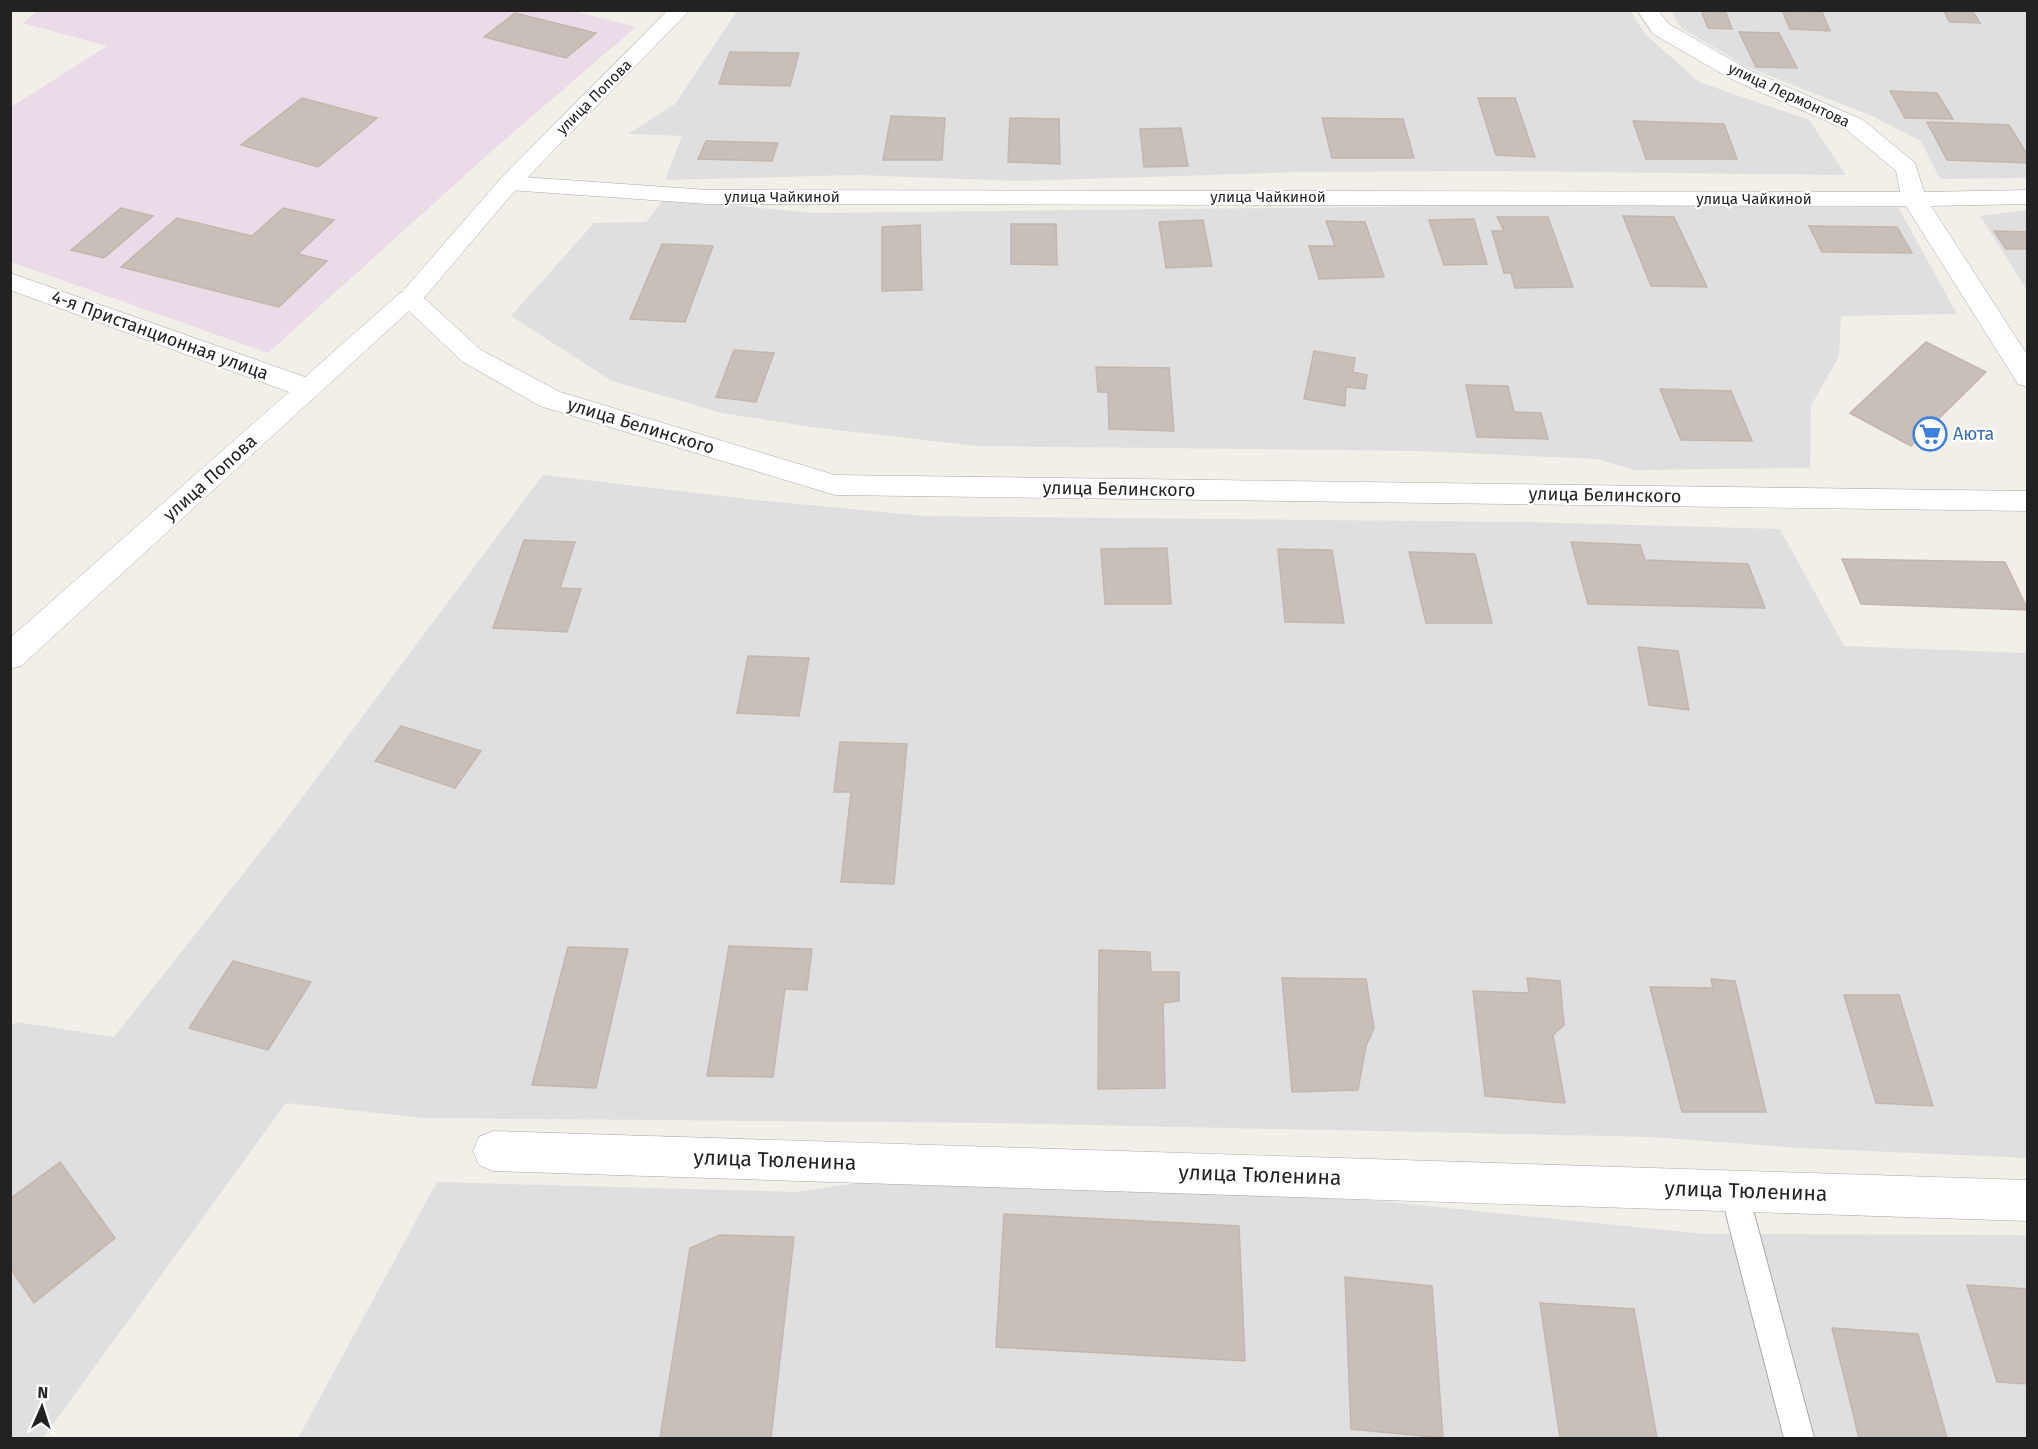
<svg xmlns="http://www.w3.org/2000/svg" width="2038" height="1449" font-family="'Fira Sans',sans-serif">
	<style>
		.residential { fill: #e0dfdf }
		.industrial { fill: #ebdbe8 }
		.building { fill: #c7bfb8; stroke: #c4b6ab; stroke-width: 1.5 }
		.lines { fill: none; stroke-linecap: round; stroke-linejoin: round }
		.service-casing { stroke: #a9a9a9; stroke-width: 2 }
		.minor-casing { stroke: #a9a9a9; stroke-width: 1 }
		.tertiary-casing { stroke: #a9a9a9; stroke-width: 1 }
		.service { fill: #fff; fill-rule: evenodd }
		.minor { fill: #fff; fill-rule: evenodd }
		.tertiary { fill: #fff; fill-rule: evenodd }
		.labels { text-anchor: middle; dominant-baseline: central; stroke-width: 4.5; stroke-linejoin: round; paint-order: stroke }
		.far-street-label { font-size: 15px; fill: #222; stroke: #fff }
		.street-label { font-size: 18px; fill: #222; stroke: #fff }
		.shop-label { font-size: 18px; fill: #366cbe; stroke: #fff; text-anchor: start }
		.near-street-label { font-size: 21px; fill: #222; stroke: #fff }
	</style>
	<rect width="100%" height="100%" fill="#f2efe9"/>
	<g class="residential">
		<polygon points="1630,10 1645,34 1699,82 1809,120 1846,175 1491,171 1301,172 1019,181 855,175 665,180 682,136 628,134 675,104 737,11"/>
		<polygon points="1671,11 2027,11 2027,178 1940,179 1921,141 1872,116 1747,67 1681,28"/>
		<polygon points="664,199 814,213 1554,205 1898,207 1957,314 1841,316 1839,356 1811,406 1810,468 1634,470 1597,459 1417,451 977,446 811,427 722,413 612,381 511,316 594,223 646,222"/>
		<polygon points="2027,210 2027,290 1980,216"/>
		<polygon points="543,475 747,499 924,516 1528,522 1780,529 1844,646 2027,653 2027,1158 1800,1148 1651,1137 995,1123 423,1118 286,1103 43,1438 11,1438 11,1026 16,1022 114,1037 277,831"/>
		<polygon points="884,1179 1210,1184 1705,1234 2027,1235 2027,1438 298,1438 437,1182 796,1192"/>
	</g>
	<polygon class="industrial" points="569,10 636,27 493,150 268,353 11,262 11,107 107,46 23,23 37,11"/>
	<g class="building">
		<polygon points="1701,10 1725,10 1732,29 1708,28"/>
		<polygon points="1782,10 1822,12 1830,31 1790,29"/>
		<polygon points="1943,10 1972,10 1980,23 1950,22"/>
		<polygon points="515,13 596,33 566,58 484,37"/>
		<polygon points="1739,32 1779,33 1797,68 1756,67"/>
		<polygon points="730,52 799,53 790,86 719,84"/>
		<polygon points="1890,91 1937,93 1953,119 1905,118"/>
		<polygon points="302,98 377,118 318,167 241,145"/>
		<polygon points="1478,98 1515,98 1535,157 1496,155"/>
		<polygon points="891,116 945,118 942,160 883,160"/>
		<polygon points="1010,118 1059,119 1060,164 1008,162"/>
		<polygon points="1322,118 1403,119 1414,158 1332,158"/>
		<polygon points="1633,121 1724,124 1737,159 1646,159"/>
		<polygon points="1927,122 2009,125 2028,156 2028,163 1947,160"/>
		<polygon points="1181,128 1188,166 1144,167 1140,129"/>
		<polygon points="706,141 778,143 772,161 698,159"/>
		<polygon points="121,208 153,216 104,258 71,250"/>
		<polygon points="283,208 334,220 298,254 327,261 279,307 121,267 177,218 252,236"/>
		<polygon points="1623,216 1674,217 1707,287 1651,286"/>
		<polygon points="1497,217 1548,217 1573,287 1515,288 1511,273 1504,273 1492,231 1504,231"/>
		<polygon points="1474,219 1487,264 1444,265 1429,220"/>
		<polygon points="1203,220 1212,266 1166,268 1159,222"/>
		<polygon points="1326,221 1365,222 1384,277 1319,279 1309,246 1335,246"/>
		<polygon points="1011,224 1056,224 1057,265 1011,264"/>
		<polygon points="920,225 922,290 882,291 882,227"/>
		<polygon points="1809,226 1897,227 1912,253 1822,252"/>
		<polygon points="1994,231 2028,232 2028,249 2006,249"/>
		<polygon points="662,244 713,246 685,322 630,319"/>
		<polygon points="1926,342 1986,372 1911,446 1850,413"/>
		<polygon points="734,350 774,353 756,402 716,397"/>
		<polygon points="1314,351 1355,358 1353,372 1367,375 1365,389 1346,387 1345,406 1304,399"/>
		<polygon points="1096,367 1169,368 1174,431 1109,429 1108,392 1098,392"/>
		<polygon points="1466,385 1508,386 1514,412 1541,413 1548,439 1477,437"/>
		<polygon points="1660,389 1731,391 1752,441 1681,440"/>
		<polygon points="524,540 575,542 560,588 581,589 567,632 493,628"/>
		<polygon points="1571,542 1640,545 1645,560 1748,564 1765,608 1588,604"/>
		<polygon points="1167,548 1171,604 1105,604 1101,549"/>
		<polygon points="1278,549 1332,550 1344,623 1285,622"/>
		<polygon points="1409,552 1475,554 1492,623 1426,623"/>
		<polygon points="1842,559 2005,562 2028,610 1861,604"/>
		<polygon points="1638,647 1678,651 1689,710 1649,705"/>
		<polygon points="748,656 809,658 799,716 737,713"/>
		<polygon points="401,726 481,751 455,788 375,761"/>
		<polygon points="840,742 907,744 894,884 841,882 851,792 834,792"/>
		<polygon points="729,946 812,949 807,990 785,989 773,1077 707,1076"/>
		<polygon points="568,947 628,949 596,1088 532,1085"/>
		<polygon points="1099,950 1150,952 1151,972 1179,972 1179,1001 1163,1003 1165,1088 1098,1089"/>
		<polygon points="233,961 311,982 268,1050 189,1028"/>
		<polygon points="1282,978 1366,979 1374,1028 1366,1046 1358,1090 1292,1092"/>
		<polygon points="1527,978 1560,981 1564,1025 1553,1035 1565,1103 1485,1096 1473,991 1529,993"/>
		<polygon points="1711,979 1735,981 1766,1112 1682,1112 1650,987 1713,988"/>
		<polygon points="1844,995 1899,995 1933,1106 1876,1103"/>
		<polygon points="60,1162 115,1238 34,1303 10,1268 10,1199"/>
		<polygon points="1004,1214 1239,1226 1245,1361 996,1347"/>
		<polygon points="720,1235 794,1237 771,1438 660,1438 690,1248"/>
		<polygon points="1345,1277 1432,1286 1443,1438 1351,1429"/>
		<polygon points="1967,1285 2028,1289 2028,1384 1997,1382"/>
		<polygon points="1540,1303 1634,1309 1657,1438 1560,1438"/>
		<polygon points="1832,1328 1918,1334 1947,1438 1859,1438"/>
	</g>
	<g class="lines">
		<defs>
			<polygon id="service" points="1734,1177 1744,1181 1748,1191 1814,1438 1784,1438 1720,1191 1724,1181"/>
			<g id="minor">
				<polygon points="1637,10 1658,10 1669,24 1749,70 1863,120 1915,163 1924,192 2028,190 2028,204 1931,206 2028,356 2028,387 2018,384 1906,206 708,204 509,190 501,188 497,183 501,178 509,176 708,190 1900,192 1896,171 1847,130 1733,80 1653,34"/>
				<polygon points="10,273 305,377 400,293 409,291 418,293 422,299 21,666 10,669 10,638 289,392 10,290"/>
				<polygon points="493,1131 2028,1180 2028,1221 493,1171 479,1165 473,1151 479,1137"/>
			</g>
			<polygon id="tertiary" points="668,10 690,10 517,188 424,298 481,350 560,392 835,475 2028,491 2028,511 835,495 540,406 463,362 396,299 501,178"/>
		</defs>
		<use href="#service" class="service-casing"/>
		<use href="#minor" class="minor-casing"/>
		<use href="#tertiary" class="tertiary-casing"/>
		<use href="#service" class="service"/>
		<use href="#minor" class="minor"/>
		<use href="#tertiary" class="tertiary"/>
	</g>
	<defs>
		<symbol id="supermarket-ring" viewBox="-11 -11 22 22"><circle r="9.5" fill="#fff" stroke="#3f7fe0" stroke-width="1.5"/><path d="M-6-5.5h2.5l.6 2H6L4.5 2H-2.5L-4.4-4H-6ZM-1.5 3.2a1.3 1.3 0 1 0 .1 0ZM3 3.2a1.3 1.3 0 1 0 .1 0Z" fill="#3f7fe0"/></symbol>
	</defs>
	<g fill-rule="evenodd">
		<use href="#supermarket-ring" x="1911" y="415" width="38" height="38"/>
	</g>
	<g class="labels">
		<g class="far-street-label">
			<text transform="translate(1789 95) rotate(25)">улица Лермонтова</text>
			<text transform="translate(594 97) rotate(-45)">улица Попова</text>
			<text x="782" y="197">улица Чайкиной</text>
			<text x="1268" y="197">улица Чайкиной</text>
			<text x="1754" y="199">улица Чайкиной</text>
		</g>
		<g class="street-label">
			<text transform="translate(160 335) rotate(20)">4-я Пристанционная улица</text>
			<text transform="translate(641 426) rotate(17)">улица Белинского</text>
			<text transform="translate(210 478) rotate(-42)">улица Попова</text>
			<text transform="translate(1119 489) rotate(1)">улица Белинского</text>
			<text transform="translate(1605 495) rotate(1)">улица Белинского</text>
		</g>
		<g class="shop-label">
			<text x="1953" y="434">Аюта</text>
		</g>
		<g class="near-street-label">
			<text transform="translate(775 1160) rotate(2)">улица Тюленина</text>
			<text transform="translate(1260 1175) rotate(2)">улица Тюленина</text>
			<text transform="translate(1746 1191) rotate(2)">улица Тюленина</text>
		</g>
	</g>
	<rect width="2038" height="1449" fill="none" stroke="#222222" stroke-width="24"/>
	<g transform="translate(42 1407) rotate(3)" stroke="#ffffff" stroke-width="4.5" paint-order="stroke">
	<path d="M0-4.5L10 22L0 15L-10 22Z" fill="#222222"/>
	<text y="-9" font-size="16" font-weight="bold" text-anchor="middle" fill="#222222">N</text>
	</g>
</svg>
